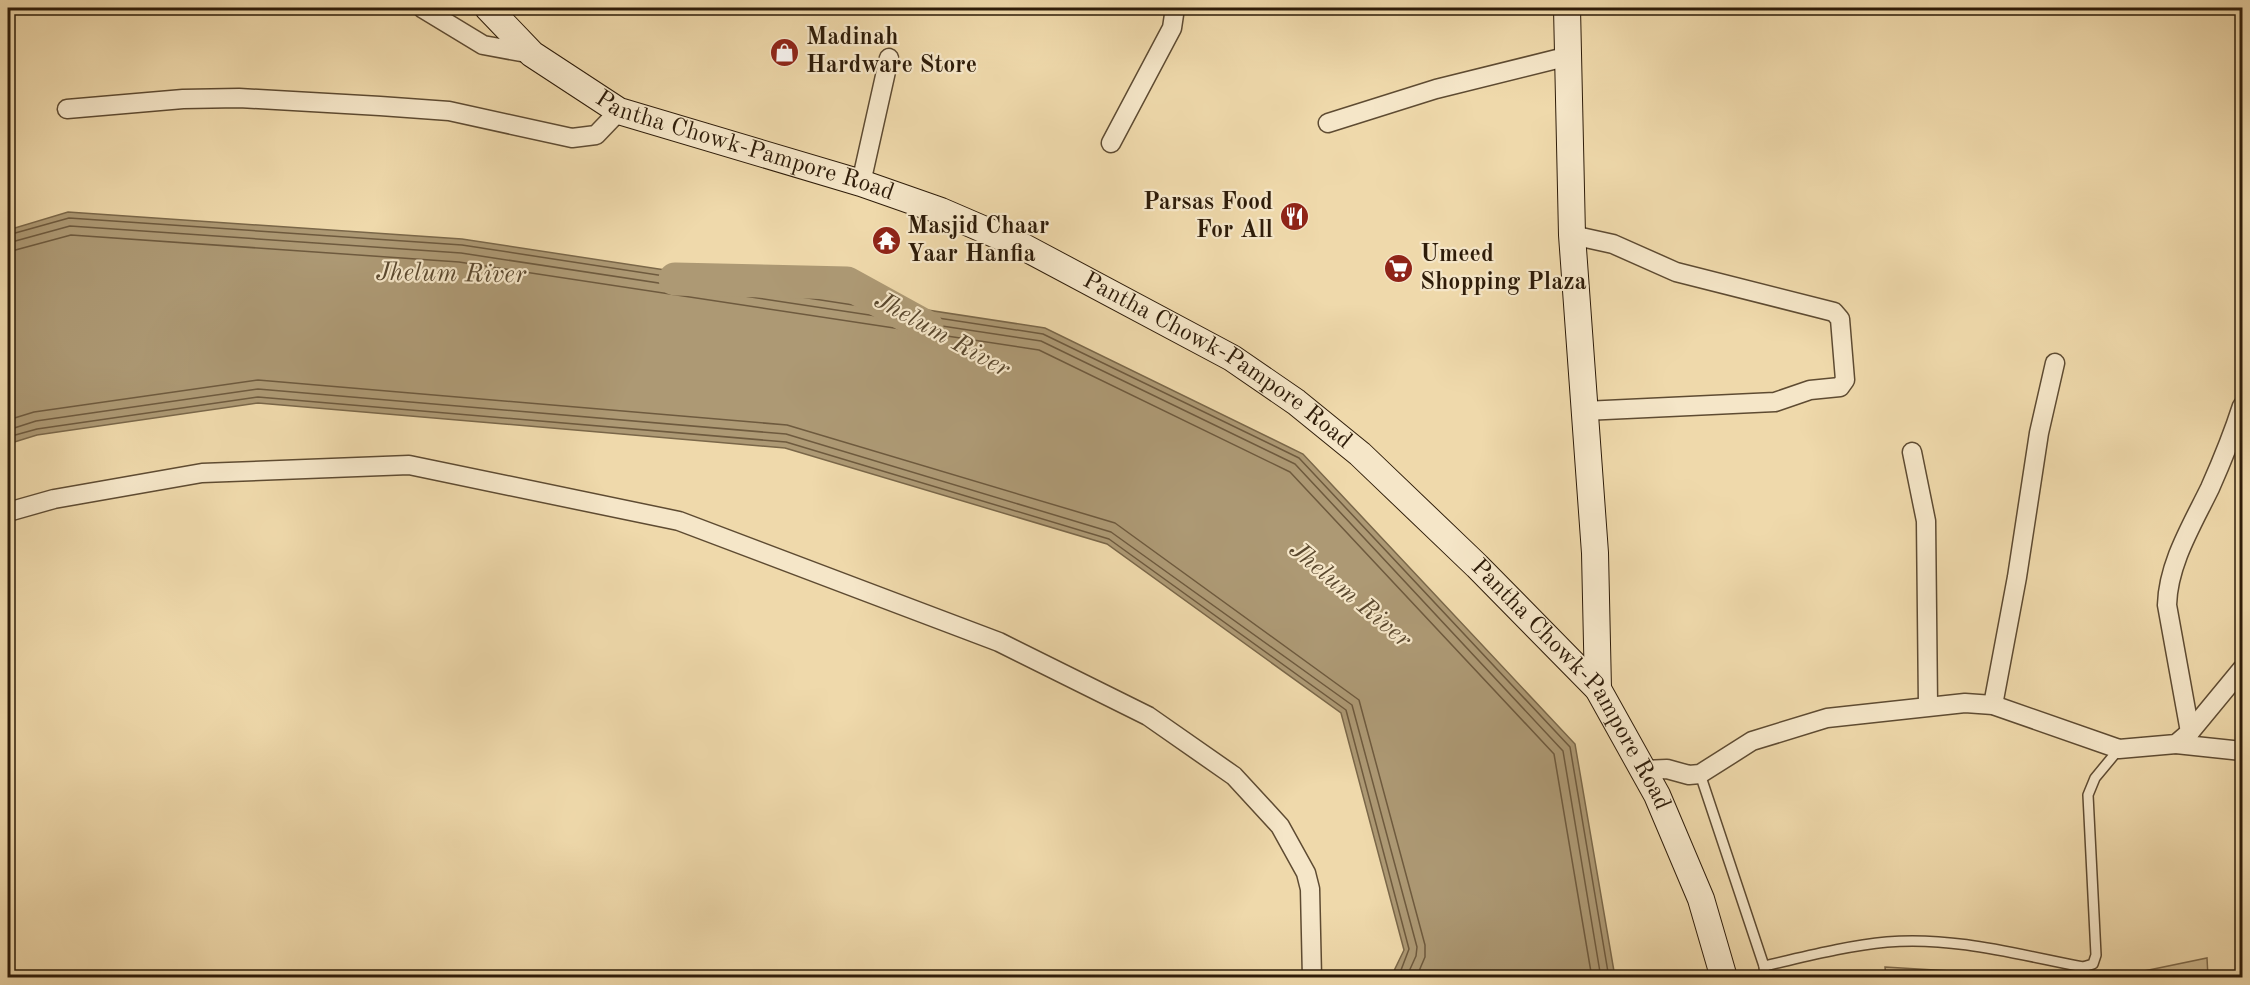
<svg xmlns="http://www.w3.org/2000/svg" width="2250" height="985" font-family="'Old Standard TT',serif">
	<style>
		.green { fill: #ceb98f; stroke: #7e6a4c; stroke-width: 1.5 }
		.water { fill: #ad9974; stroke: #7a6749; stroke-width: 1.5 }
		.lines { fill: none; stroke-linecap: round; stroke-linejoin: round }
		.shore { stroke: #6e5a3e; stroke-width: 1.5 }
		.river { stroke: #ad9974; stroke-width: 33 }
		.lane-casing { stroke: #5e4b32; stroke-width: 12 }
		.street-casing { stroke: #5e4b32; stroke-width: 21 }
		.secondary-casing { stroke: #2e1c09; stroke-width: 28 }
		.lane { stroke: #f5e6c8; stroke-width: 9 }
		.street { stroke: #f5e6c8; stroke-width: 18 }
		.secondary { stroke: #f5e6c8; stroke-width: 26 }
		.labels { text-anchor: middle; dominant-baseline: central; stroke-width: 4.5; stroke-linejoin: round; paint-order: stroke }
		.poi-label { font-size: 24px; font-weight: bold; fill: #2e1c09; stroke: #f5e6c8; text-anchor: start }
		.street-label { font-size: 24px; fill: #2e1c09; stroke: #f5e6c8 }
		.water-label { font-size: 26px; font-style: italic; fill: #5a482e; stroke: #f5e6c8 }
	</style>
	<rect width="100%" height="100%" fill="#efd9ab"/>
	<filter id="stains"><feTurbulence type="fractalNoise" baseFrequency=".00333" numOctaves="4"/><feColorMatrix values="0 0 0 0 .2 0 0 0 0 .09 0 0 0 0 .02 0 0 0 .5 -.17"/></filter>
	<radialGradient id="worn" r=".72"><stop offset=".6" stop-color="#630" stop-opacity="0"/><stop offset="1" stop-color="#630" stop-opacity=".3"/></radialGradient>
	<g class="green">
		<polygon points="2207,958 2208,977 2115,977"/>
		<polygon points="1885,967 2050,977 1886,977"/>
	</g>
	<polygon class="water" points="68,212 462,239 1045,328 1303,454 1575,744 1615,977 1391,977 1404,950 1341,713 1107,544 785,448 258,403 37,435 8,444 8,230"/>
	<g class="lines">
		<g class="shore">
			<polyline points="8,235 69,218 462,245 1043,334 1299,458 1570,747 1609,978"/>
			<polyline points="8,243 70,226 461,253 1041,341 1295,464 1563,751 1601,978"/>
			<polyline points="8,252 71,235 459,262 1039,350 1290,472 1554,754 1592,978"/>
			<polyline points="8,420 34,412 258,380 787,425 1115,523 1359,700 1425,945 1425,957 1416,978"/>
			<polyline points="8,430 36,421 258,389 786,434 1111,532 1352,705 1417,947 1416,956 1406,978"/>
			<polyline points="8,437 37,429 258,397 786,442 1109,539 1346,710 1409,949 1398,978"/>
		</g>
		<polyline class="river" points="675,279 847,283 927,327"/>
		<defs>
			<g id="lane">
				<polyline points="1700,774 1764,966 1765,978"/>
				<path d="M1764,966C1804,957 1845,946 1887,942C1952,936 2020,955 2083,967L2093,964L2096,955L2088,795L2095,778L2119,749"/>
			</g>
			<g id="street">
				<polyline points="422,8 483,45 532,54"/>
				<polyline points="67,109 183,99 239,98 380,106 449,111 572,138 596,135 619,111"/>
				<polyline points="1328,123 1436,89 1569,56"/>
				<polyline points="1111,143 1172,28 1175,8"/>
				<polyline points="861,183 889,58"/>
				<polyline points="1572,235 1613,244 1676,272 1834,312 1840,319 1845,380 1840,387 1810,390 1775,402 1584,411"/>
				<polyline points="1912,452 1926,521 1928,705"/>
				<polyline points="8,512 54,499 202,473 409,465 679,521 999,642 1148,716 1234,776 1280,826 1306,873 1310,889 1312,978"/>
				<polyline points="1993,705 2017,577 2039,433 2055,363"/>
				<path d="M2190,732L2167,605C2168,564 2192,525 2210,488C2222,461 2233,434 2242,406"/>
				<polyline points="2176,744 2242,751"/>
				<polyline points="1643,770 1667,769 1689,775 1700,774 1752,741 1827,718 1965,703 1993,705 2119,749 2176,744 2190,732 2242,669"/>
			</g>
			<g id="secondary">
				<path id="s1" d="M488,8L532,54L619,111L861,183L941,211L1022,246L1232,358L1296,402L1360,454L1477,566L1598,689L1657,795L1701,899L1724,978"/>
				<polyline points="1567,8 1572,235 1595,553 1598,689"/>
			</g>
		</defs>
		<use href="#lane" class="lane-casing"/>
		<use href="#street" class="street-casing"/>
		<use href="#secondary" class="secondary-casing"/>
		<use href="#lane" class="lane"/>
		<use href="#street" class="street"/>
		<use href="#secondary" class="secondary"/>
	</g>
	<defs>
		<symbol id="shop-disc" viewBox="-11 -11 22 22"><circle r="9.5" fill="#8f2418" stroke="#f5e6c8"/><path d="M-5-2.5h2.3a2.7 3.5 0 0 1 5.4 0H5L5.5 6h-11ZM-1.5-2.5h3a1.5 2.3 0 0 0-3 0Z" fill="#fff"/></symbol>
		<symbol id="restaurant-disc" viewBox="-11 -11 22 22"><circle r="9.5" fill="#8f2418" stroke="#f5e6c8"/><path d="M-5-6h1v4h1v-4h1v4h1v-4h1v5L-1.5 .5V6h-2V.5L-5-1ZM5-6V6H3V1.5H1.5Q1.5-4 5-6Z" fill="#fff"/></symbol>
		<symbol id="temple-disc" viewBox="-11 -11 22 22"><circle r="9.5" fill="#8f2418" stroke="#f5e6c8"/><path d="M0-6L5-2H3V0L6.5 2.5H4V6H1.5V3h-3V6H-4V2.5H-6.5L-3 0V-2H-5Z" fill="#fff"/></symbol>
		<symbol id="supermarket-disc" viewBox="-11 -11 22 22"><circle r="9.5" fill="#8f2418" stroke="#f5e6c8"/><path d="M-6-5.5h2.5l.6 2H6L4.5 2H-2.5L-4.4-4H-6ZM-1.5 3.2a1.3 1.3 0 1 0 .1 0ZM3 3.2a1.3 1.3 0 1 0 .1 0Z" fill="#fff"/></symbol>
	</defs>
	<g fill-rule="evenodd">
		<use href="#shop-disc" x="768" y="36" width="33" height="33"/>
		<use href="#restaurant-disc" x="1278" y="200" width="33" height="33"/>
		<use href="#temple-disc" x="870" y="224" width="33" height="33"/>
		<use href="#supermarket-disc" x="1382" y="252" width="33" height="33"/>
	</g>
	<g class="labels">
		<g class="poi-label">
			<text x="806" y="38">Madinah<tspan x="806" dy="28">Hardware Store</tspan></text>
			<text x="1273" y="203" text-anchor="end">Parsas Food<tspan x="1273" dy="28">For All</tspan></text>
			<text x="907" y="227">Masjid Chaar<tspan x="907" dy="28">Yaar Hanfia</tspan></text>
			<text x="1420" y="255">Umeed<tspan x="1420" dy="28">Shopping Plaza</tspan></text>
		</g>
		<g class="street-label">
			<text stroke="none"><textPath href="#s1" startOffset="298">Pantha Chowk-Pampore Road</textPath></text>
			<text stroke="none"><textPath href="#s1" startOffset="820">Pantha Chowk-Pampore Road</textPath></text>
			<text stroke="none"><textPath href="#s1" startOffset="1306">Pantha Chowk-Pampore Road</textPath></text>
		</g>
		<g class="water-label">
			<text transform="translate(451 274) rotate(1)">Jhelum River</text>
			<text transform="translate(942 335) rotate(29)">Jhelum River</text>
			<text transform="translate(1350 595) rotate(40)">Jhelum River</text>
		</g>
	</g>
	<rect width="2250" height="985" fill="none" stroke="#efd9ab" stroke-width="30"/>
	<rect x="9" y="9" width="2232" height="967" fill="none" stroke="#2e1c09" stroke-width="3"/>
	<rect x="15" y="15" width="2220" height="955" fill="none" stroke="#2e1c09" stroke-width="1.5"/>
	<rect width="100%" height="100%" filter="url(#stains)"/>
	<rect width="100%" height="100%" fill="url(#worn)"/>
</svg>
